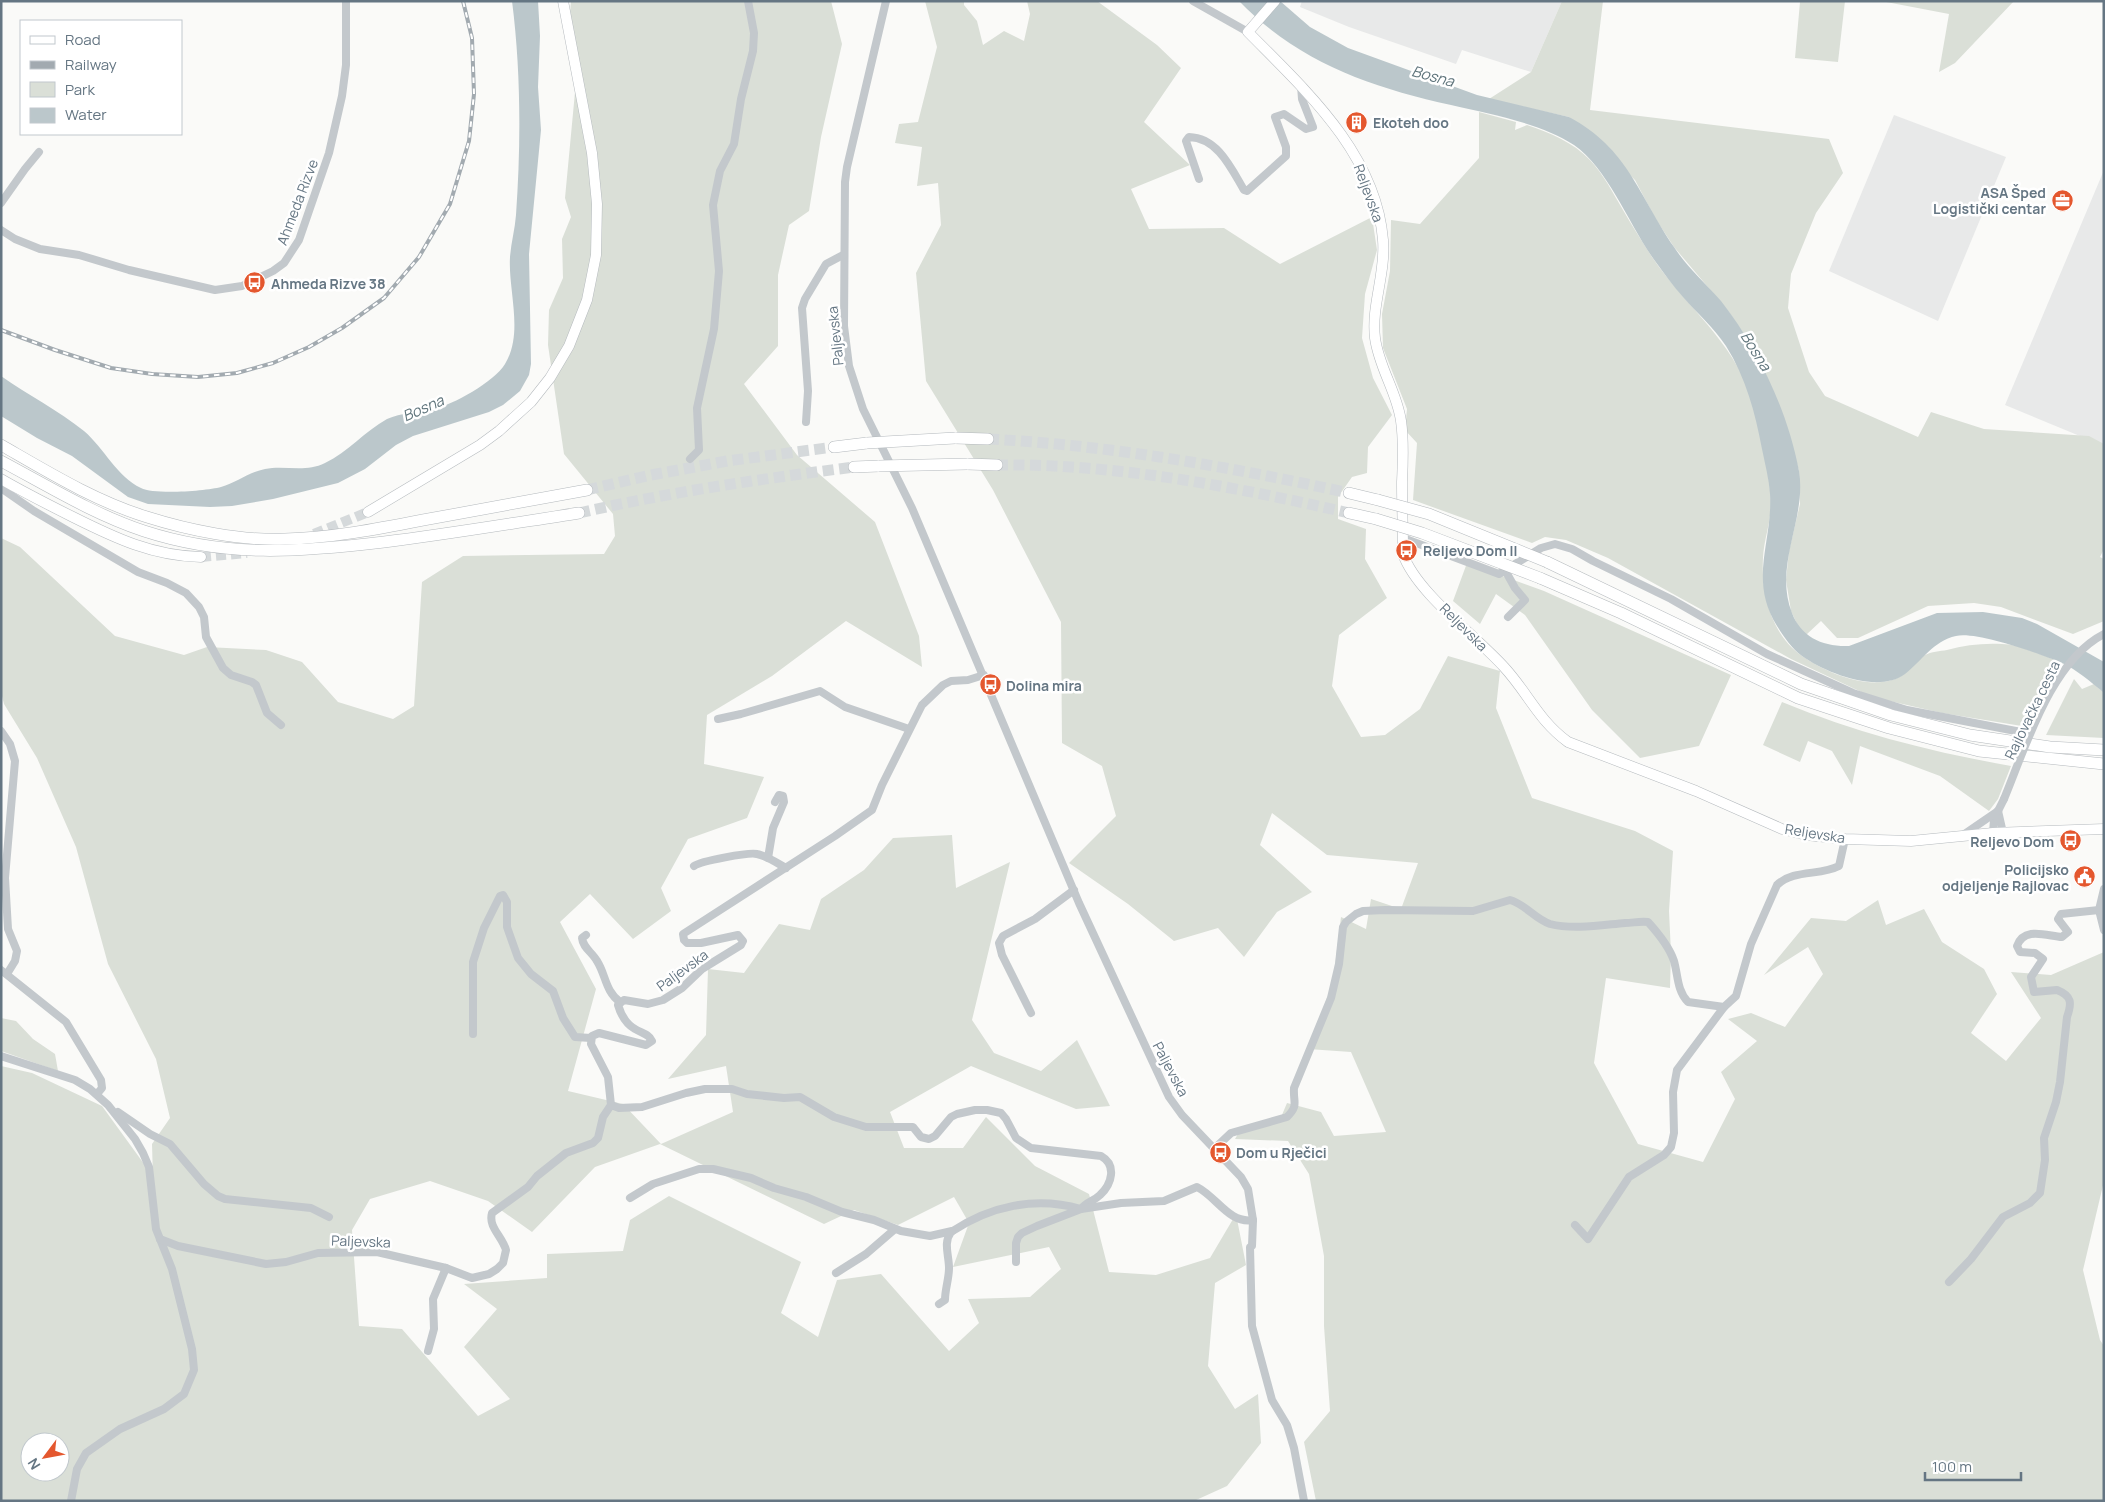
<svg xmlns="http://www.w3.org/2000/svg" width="2105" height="1502" font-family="Manrope,sans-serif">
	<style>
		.built { fill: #e8e9e9 }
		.green { fill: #dadfd7; fill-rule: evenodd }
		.water { fill: #bbc7cb }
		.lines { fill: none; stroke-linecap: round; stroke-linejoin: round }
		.major-tunnel { stroke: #d5d9db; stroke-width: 10; stroke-dasharray: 10 5; stroke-linecap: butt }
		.highway-tunnel { stroke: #d5d9db; stroke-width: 11; stroke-dasharray: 11 5.5; stroke-linecap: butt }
		.major-casing { stroke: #b5babe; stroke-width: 11 }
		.highway-casing { stroke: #b4b9bd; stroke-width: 12 }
		.minor { stroke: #c3c8cc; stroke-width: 8 }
		.major { stroke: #fff; stroke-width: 10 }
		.highway { stroke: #fff; stroke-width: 11 }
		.rail-casing { stroke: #a2aab0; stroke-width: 4 }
		.rail { stroke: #fff; stroke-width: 2; stroke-dasharray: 5.5; stroke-linecap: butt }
		.highway-bridge-casing { stroke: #b4b9bd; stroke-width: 12; stroke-linecap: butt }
		.minor-bridge { stroke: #c3c8cc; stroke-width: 8 }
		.highway-bridge { stroke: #fff; stroke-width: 11 }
		.labels { text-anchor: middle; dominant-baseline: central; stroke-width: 5; stroke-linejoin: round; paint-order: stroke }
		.poi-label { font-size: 14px; font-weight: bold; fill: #657683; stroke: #fff; text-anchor: start }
		.street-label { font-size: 14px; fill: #657683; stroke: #fff }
		.water-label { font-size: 15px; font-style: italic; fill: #60757c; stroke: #fff }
	</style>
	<rect width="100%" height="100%" fill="#fafaf8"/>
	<g class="built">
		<polygon points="1302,1 1562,1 1531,72 1462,50 1456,64 1349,27 1300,7"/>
		<polygon points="1894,115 2006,157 1938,321 1829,271"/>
		<polygon points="2104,170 2104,446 2005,405"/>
	</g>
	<g class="green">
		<path d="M571,1H831L842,44L821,137L809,211L789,225L778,275V346L744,384L797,455L875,522L919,636L922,667L846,621L772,676L707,715L704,764L764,777L747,818L688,839L661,888L671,911L633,939L590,894L560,922L596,989L568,1091L623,1104L661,1144L733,1112L726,1066L668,1079L706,1035L708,969L744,973L779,924L810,930L821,899L864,870L893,838L952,835L956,888L1010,862L972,1020L994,1053L1041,1071L1077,1040L1110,1106L1076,1109L971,1066L890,1112L904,1148H963L986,1117L1035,1166L1089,1194L1109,1272L1156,1275L1210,1258L1236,1214L1246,1265L1215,1283L1208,1366L1235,1409L1258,1394L1261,1443L1227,1486L1194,1501H1V1066L32,1073L102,1106L147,1168L154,1213L152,1144L170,1118L156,1059L108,964L76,847L37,758L4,704L1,692V538L20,547L115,636L184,655L207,647L266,650L302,662L338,702L393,719L414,706L422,582L463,556L604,554L615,536L613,514L564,454L548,345L549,310L563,278L562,239L571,217L565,198L577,71L570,13ZM660,1144L824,1224L854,1210L898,1225L954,1197L969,1223L953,1267L1049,1247L1061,1269L1030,1297L968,1299L979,1323L949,1351L881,1274L837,1280L818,1337L781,1313L801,1262L669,1196L630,1220L623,1251L547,1254V1278L464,1284L497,1309L464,1347L510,1399L478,1416L402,1329L359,1326L352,1230L370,1199L430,1181L488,1201L532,1232L595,1167ZM30,1442H60V1472H30Z"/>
		<polygon points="925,1 964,1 964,5 977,21 983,45 1004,31 1024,41 1030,14 1027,1 1097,1 1157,45 1181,68 1144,122 1190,165 1131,189 1149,229 1224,228 1280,264 1372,217 1377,250 1365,294 1362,338 1373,378 1392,415 1368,447 1367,473 1352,477 1338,497 1338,519 1366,529 1365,559 1387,598 1339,635 1332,686 1361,737 1385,735 1420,709 1448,656 1500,671 1496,708 1532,798 1635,831 1673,851 1669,911 1671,953 1670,988 1606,978 1594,1063 1638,1144 1703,1162 1735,1099 1721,1072 1757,1041 1728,1019 1751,1013 1785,1027 1823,974 1808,947 1764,975 1811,918 1846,921 1878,900 1886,925 1924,909 1942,942 1984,969 1997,994 1971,1033 2006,1061 2041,1018 2011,972 2051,975 2104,952 2104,1181 2083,1270 2100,1340 2104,1346 2104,1501 1316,1501 1304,1442 1330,1411 1324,1326 1324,1256 1309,1174 1288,1141 1235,1139 1242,1127 1279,1122 1287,1103 1321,1112 1334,1136 1386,1132 1351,1052 1308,1049 1333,982 1341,917 1366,929 1371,899 1401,909 1418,863 1327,855 1272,813 1260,845 1312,892 1277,912 1244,957 1218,928 1174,941 1128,904 1069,863 1116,816 1102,766 1062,743 1061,622 993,490 926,381 916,273 941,225 938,183 917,186 922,147 895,143 899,124 918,122 937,47"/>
		<polygon points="1562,1 1603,1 1590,110 1829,139 1843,173 1816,213 1791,274 1788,308 1809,372 1825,396 1918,437 1931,412 1984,429 2089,436 2104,444 2104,549 2100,557 2104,559 2104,621 2073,634 2001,607 1974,603 1928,606 1858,638 1837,638 1821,621 1806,635 1798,626 1791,611 1786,580 1789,551 1800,504 1799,471 1788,431 1774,394 1756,353 1729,312 1674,247 1655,218 1635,180 1569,117 1489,99 1531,72"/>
		<polygon points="1794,1 1845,1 1838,62 1795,58 1800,2"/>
		<polygon points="1881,1 2014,1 1955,63 1939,72 1949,14"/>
		<path d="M1479,112L1516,122L1515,130L1527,125C1550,133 1573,142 1590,160C1604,175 1613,193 1623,210C1632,226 1642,241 1652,257C1686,307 1732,339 1752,399C1760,426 1770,475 1771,503C1771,522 1764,539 1763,558C1761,593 1771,635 1802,656C1827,673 1872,693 1901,676C1910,671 1915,659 1925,655C1931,652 1940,651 1947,650C1965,645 1983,643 2002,644C2019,644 2046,657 2063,663L2054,677L2028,727L1942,713L1872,697L1791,659L1608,558L1566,540L1545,537L1532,543L1413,500L1417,443L1405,430L1407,409L1383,348L1382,314L1390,271L1391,220L1420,224L1479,158Z"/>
		<polygon points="1467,563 1544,591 1731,675 1699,746 1640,758 1592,710 1525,615 1496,594 1480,624 1453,601"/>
		<polygon points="2074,679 2082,689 2094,684 2104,693 2104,738 2046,735"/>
		<path d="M1782,702C1856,733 1932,752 2011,766L1998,799L1989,811L1940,776L1860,746L1852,785L1832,751L1808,741L1800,762L1763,745Z"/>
		<polygon points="1,1018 16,1021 33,1039 55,1054 58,1071 1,1051"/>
	</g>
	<g class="water">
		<path d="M512,1H538L540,36L538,87L541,130L529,254L531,364L529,375L520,391L503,405L489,412L413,436L396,445L365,469L338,483L273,499L232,506L210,507L148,504L128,497L72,456L37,438L1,416V376C28,395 58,410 84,431C104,448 117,477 141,488C154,495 206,491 221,487C236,483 249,472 265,469C285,465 305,473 325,463C348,452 365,431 387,419C401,413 418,412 433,409C453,405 494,382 505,364C524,333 508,291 510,257C511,243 515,229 516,215C521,144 521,71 512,1Z"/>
		<path d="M1239,1H1280L1310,27L1348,48L1477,95L1569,117C1628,148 1639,196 1674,247C1687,267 1705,283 1721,301C1758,348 1788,412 1799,471C1807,519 1773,565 1792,613C1801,637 1823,647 1849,646L1937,613L1983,612L2022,618L2037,624L2104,662V693C2091,682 2077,670 2062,663C2041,654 1976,631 1956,636C1933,641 1922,661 1905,674C1878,694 1826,673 1802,656C1791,648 1784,637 1777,626C1748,579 1773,542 1770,494C1769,479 1765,464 1762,449C1755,412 1746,378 1726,346C1714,328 1697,313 1683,297C1673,286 1664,273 1655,261C1630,227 1608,168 1574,145C1541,123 1489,114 1451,105C1370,87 1298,62 1239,1Z"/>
	</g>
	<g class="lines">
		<g class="major-tunnel">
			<polyline points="314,534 368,512"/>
			<polyline points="201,557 247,553"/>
		</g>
		<g class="highway-tunnel">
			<path d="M988,439C1109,445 1230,467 1349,493"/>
			<path d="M997,465C1114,463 1236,487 1349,513"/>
			<polyline points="587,490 646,476 727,461 834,447"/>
			<path d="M579,513C670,492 761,479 854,467"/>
		</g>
		<defs>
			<g id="major">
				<path d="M1275,1L1248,32C1305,90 1376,153 1383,240C1386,273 1371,306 1375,338C1379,368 1397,392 1401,421C1404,441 1403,462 1402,482C1402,506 1403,530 1403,554C1416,592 1476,636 1504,667C1528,693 1538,720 1568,742L1696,791L1782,829L1806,835L1845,839L1911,841L1993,833L2104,829"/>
				<path d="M1,479C25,493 49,505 73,517C115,538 153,556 201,557"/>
				<polyline points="368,512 480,445 499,431 531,402 550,378 569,346 587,300 596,255 597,204 592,153 563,1"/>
			</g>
			<g id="highway">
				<polyline points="955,438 988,439"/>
				<path d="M1,445C48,472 95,501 147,517C188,530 241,541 285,539C331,538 377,529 423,520C478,510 532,500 587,490"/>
				<polyline points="834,447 867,443"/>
				<path d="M1,461C48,486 93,514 144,531C227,558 299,552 384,542C449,534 514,523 579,513"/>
				<polyline points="967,464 997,465"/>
				<polyline points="854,467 879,466"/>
				<polyline points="1349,493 1378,500"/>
				<polyline points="1349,513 1376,519"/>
				<polyline points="1547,562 1801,684 1891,715 1970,735 2050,747 2104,750"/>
				<polyline points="1540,578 1621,613 1798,698 1889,728 1979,751 2104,764"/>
			</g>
		</defs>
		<use href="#major" class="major-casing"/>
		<use href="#highway" class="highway-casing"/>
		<g class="minor">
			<polyline points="886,1 847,167 845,182 844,326 849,366 863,409 912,508 1079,903 1169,1097 1182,1115 1241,1177 1248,1189 1253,1220 1252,1246 1250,1247 1252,1326 1272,1400 1287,1425 1294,1448 1304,1501"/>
			<polyline points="1193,1 1248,32"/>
			<path d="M1199,179L1186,141L1189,137C1218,138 1231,168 1244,190L1247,191L1286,156V147L1275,117L1284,114L1306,129L1313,127L1302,99L1301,86"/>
			<polyline points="1,203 25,169 39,152"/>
			<polyline points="1,230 15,239 40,249 79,255 129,270 215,290 242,286 273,271 284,263 299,240 329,153 342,96 346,65 346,1"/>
			<polyline points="806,422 808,391 802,308 805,299 826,264 843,255"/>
			<polyline points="690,459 699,450 697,408 714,329 719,271 713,205 720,171 734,144 741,99 753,51 754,33 748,1"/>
			<polyline points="1,488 34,511 138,572 167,583 186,593 199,607 204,617 206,637 223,668 231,675 252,682 256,685 267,713 281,725"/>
			<polyline points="1403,538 1499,574 1541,548 1555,544 1572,549 1593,561 1671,599 1767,654 1853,693 1907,710 2021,732"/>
			<polyline points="1505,570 1515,588 1525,600 1508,617"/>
			<polyline points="718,719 741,714 820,691 845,707 909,729"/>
			<polyline points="1,731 10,744 15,761 5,878 8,929 17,951 15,961 7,974"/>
			<polyline points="1998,811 2003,833"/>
			<polyline points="1993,833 1994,819 2004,799"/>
			<polyline points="1963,835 1998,811"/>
			<polyline points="768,858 773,828 784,802 783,796 779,795 775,802"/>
			<path d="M694,866C701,861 749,852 757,854C767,856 777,863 786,868"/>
			<polyline points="2104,889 2099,910 2104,930"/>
			<path d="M586,935L582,938C583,948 592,952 597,961C606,975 605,991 620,1002"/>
			<polyline points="1,970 66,1022 101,1080 102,1088 97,1094"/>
			<polyline points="1031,1013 1002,955 999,943 1003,936 1035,919 1074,890"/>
			<polyline points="473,1034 473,962 484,928 500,896 503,895 507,902 507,927 518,958 531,974 553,991 563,1018 575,1037 591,1038"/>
			<polyline points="1,1056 75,1080 90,1089 108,1105 135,1139 143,1153 149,1167 156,1229 172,1269 192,1349 194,1370 184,1394 164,1409 120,1429 86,1453 77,1469 71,1501"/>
			<path d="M611,1105L619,1108L642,1107L686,1093L705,1089H732L747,1094L784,1098L800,1097L834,1117L866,1127H913L921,1137L929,1139L935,1136L951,1117L957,1114L975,1110H987L1001,1113L1006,1119L1016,1138L1031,1148L1101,1156C1117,1165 1112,1184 1100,1195C1094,1201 1086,1202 1081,1209C1035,1196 990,1206 951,1232C943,1243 949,1255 949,1268C949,1279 945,1289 945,1300L939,1304"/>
			<polyline points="118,1112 150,1134 170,1144 204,1184 218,1196 225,1199 311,1208 329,1217"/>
			<path d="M1214,1149L1231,1133L1287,1117C1299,1105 1293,1103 1294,1088L1331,998L1339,964L1343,927L1346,922L1356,914L1363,911L1385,910L1473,911L1510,900C1525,904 1535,919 1550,924C1573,930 1602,925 1625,923C1633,923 1639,921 1648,922C1658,933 1669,946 1674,961C1678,975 1677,991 1688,1002L1724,1007L1736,996L1751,944L1777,885C1794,869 1820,876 1839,866L1845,839"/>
			<polyline points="630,1198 653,1184 699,1169 713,1169 751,1178 774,1188 806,1197 842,1212 874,1220 901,1231 930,1236 952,1231"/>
			<polyline points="1575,1225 1588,1239 1629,1177 1664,1155 1671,1147 1674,1133 1673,1092 1677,1070 1724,1007"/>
			<path d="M160,1239L178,1246L266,1264L286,1262L318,1253L377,1252L446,1268L472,1278L489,1274L497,1269L503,1263L506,1250C502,1236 488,1227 492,1213L528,1187L537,1176L566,1153L593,1143L598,1138L603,1117L611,1105L608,1077L591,1044L592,1036L599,1033L646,1045L652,1041C649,1034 641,1033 635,1029C626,1024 621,1015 618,1005L624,1000L648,1004L663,1000L682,988L702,969L741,945L743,941L738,935L701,943H687L684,940L683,934L835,836L872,810L882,785L922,705L943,685L951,681L968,680L984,675"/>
			<path d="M1016,1262V1243L1018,1237L1022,1233L1037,1226L1081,1209L1121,1203L1164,1201L1197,1187C1217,1197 1229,1224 1253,1220"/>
			<polyline points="836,1273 866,1254 895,1229"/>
			<path d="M1949,1282L1971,1259L2003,1217L2030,1203L2040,1193L2045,1160L2044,1138L2056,1102L2060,1082L2067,1017C2072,1003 2072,996 2057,990L2034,992L2031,977L2043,959L2035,953L2020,952L2017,946C2024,926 2047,936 2062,937L2068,932L2058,919L2061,914L2099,910"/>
			<polyline points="428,1351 434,1329 433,1299 446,1268"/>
		</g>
		<use href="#major" class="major"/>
		<use href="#highway" class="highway"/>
		<defs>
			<polyline id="rail" points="1,330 55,350 111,368 152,374 198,377 237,373 273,363 309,347 342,328 384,298 419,257 450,204 469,141 474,94 472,38 463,1"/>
		</defs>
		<use href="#rail" class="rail-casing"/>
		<use href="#rail" class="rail"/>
		<defs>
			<g id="highway-bridge">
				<polyline points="867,443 955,438"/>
				<polyline points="879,466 967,464"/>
				<polyline points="1378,500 1429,514 1547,562"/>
				<polyline points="1376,519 1422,533 1540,578"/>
			</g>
		</defs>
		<use href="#highway-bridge" class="highway-bridge-casing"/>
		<path class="minor-bridge" d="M2004,799C2026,746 2051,661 2104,634"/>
		<use href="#highway-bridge" class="highway-bridge"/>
	</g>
	<defs>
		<symbol id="building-disc" viewBox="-11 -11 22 22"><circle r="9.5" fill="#e4572e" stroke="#fff"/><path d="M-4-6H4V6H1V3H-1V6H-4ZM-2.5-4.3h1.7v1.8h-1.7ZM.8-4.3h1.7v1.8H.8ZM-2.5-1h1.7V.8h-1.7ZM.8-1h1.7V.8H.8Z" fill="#fff"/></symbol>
		<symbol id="office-disc" viewBox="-11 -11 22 22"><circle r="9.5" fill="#e4572e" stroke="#fff"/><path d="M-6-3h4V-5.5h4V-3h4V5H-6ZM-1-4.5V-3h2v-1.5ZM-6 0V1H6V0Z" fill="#fff"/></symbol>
		<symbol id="bus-disc" viewBox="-11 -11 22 22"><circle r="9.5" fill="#e4572e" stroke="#fff"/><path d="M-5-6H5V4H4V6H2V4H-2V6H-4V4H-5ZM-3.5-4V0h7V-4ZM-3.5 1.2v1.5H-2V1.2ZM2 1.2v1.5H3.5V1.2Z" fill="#fff"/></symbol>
		<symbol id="civic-disc" viewBox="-11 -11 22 22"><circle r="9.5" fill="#e4572e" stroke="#fff"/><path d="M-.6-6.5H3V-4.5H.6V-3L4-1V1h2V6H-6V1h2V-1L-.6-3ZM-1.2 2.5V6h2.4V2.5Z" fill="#fff"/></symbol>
	</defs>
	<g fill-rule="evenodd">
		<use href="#building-disc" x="1344" y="110" width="25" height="25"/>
		<use href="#office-disc" x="2050" y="188" width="25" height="25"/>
		<use href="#bus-disc" x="242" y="270" width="25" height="25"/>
		<use href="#bus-disc" x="1394" y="538" width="25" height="25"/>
		<use href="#bus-disc" x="978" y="672" width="25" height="25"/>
		<use href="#bus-disc" x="2058" y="828" width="25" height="25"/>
		<use href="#civic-disc" x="2072" y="864" width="25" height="25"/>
		<use href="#bus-disc" x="1208" y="1140" width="25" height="25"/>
	</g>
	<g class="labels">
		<g class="poi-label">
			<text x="1373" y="122">Ekoteh doo</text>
			<text x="2046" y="192" text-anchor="end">ASA Šped<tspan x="2046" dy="16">Logistički centar</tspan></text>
			<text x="271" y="283">Ahmeda Rizve 38</text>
			<text x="1423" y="550">Reljevo Dom II</text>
			<text x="1006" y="685">Dolina mira</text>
			<text x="2054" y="841" text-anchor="end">Reljevo Dom</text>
			<text x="2069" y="869" text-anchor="end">Policijsko<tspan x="2069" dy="16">odjeljenje Rajlovac</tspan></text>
			<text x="1236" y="1152">Dom u Rječici</text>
		</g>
		<g class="street-label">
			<text transform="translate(1369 193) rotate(70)">Reljevska</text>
			<text transform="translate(297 202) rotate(-69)">Ahmeda Rizve</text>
			<text transform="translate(835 336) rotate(-96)">Paljevska</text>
			<text transform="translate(1464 627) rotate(45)">Reljevska</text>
			<text transform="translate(2032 710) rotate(-64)">Rajlovačka cesta</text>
			<text transform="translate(1815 833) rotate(9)">Reljevska</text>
			<text transform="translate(682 970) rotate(-36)">Paljevska</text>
			<text transform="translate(1171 1069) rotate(62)">Paljevska</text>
			<text transform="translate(361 1241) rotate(2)">Paljevska</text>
		</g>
		<g class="water-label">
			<text transform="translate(1433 76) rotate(15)">Bosna</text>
			<text transform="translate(1756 351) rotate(58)">Bosna</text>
			<text transform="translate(423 408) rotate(-24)">Bosna</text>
		</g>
	</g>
	<rect width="2105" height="1502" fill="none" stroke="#657683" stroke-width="5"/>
	<rect x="20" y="20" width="162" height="115" fill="#ffffff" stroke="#c1c8cd"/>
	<rect x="30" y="36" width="25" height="8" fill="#ffffff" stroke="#c1c8cd"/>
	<text x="65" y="45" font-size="15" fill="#657683">Road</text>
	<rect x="30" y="61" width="25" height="8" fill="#a2aab0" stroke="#c1c8cd"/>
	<text x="65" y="70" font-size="15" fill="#657683">Railway</text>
	<rect x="30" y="82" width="25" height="15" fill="#dadfd7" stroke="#c1c8cd"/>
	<text x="65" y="95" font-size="15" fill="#657683">Park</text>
	<rect x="30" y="108" width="25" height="15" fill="#bbc7cb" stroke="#c1c8cd"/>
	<text x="65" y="120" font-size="15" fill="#657683">Water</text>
	<g transform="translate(45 1457) rotate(238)"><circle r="24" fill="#ffffff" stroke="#c1c8cd"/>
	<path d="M0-4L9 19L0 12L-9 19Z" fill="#e4572e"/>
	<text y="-8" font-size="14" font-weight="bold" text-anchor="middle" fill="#657683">N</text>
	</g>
	<path d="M1925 1472v8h96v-8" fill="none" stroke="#657683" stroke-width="2.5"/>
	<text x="1932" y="1472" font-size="15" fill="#657683" stroke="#ffffff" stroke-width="4" paint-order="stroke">100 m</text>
</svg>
